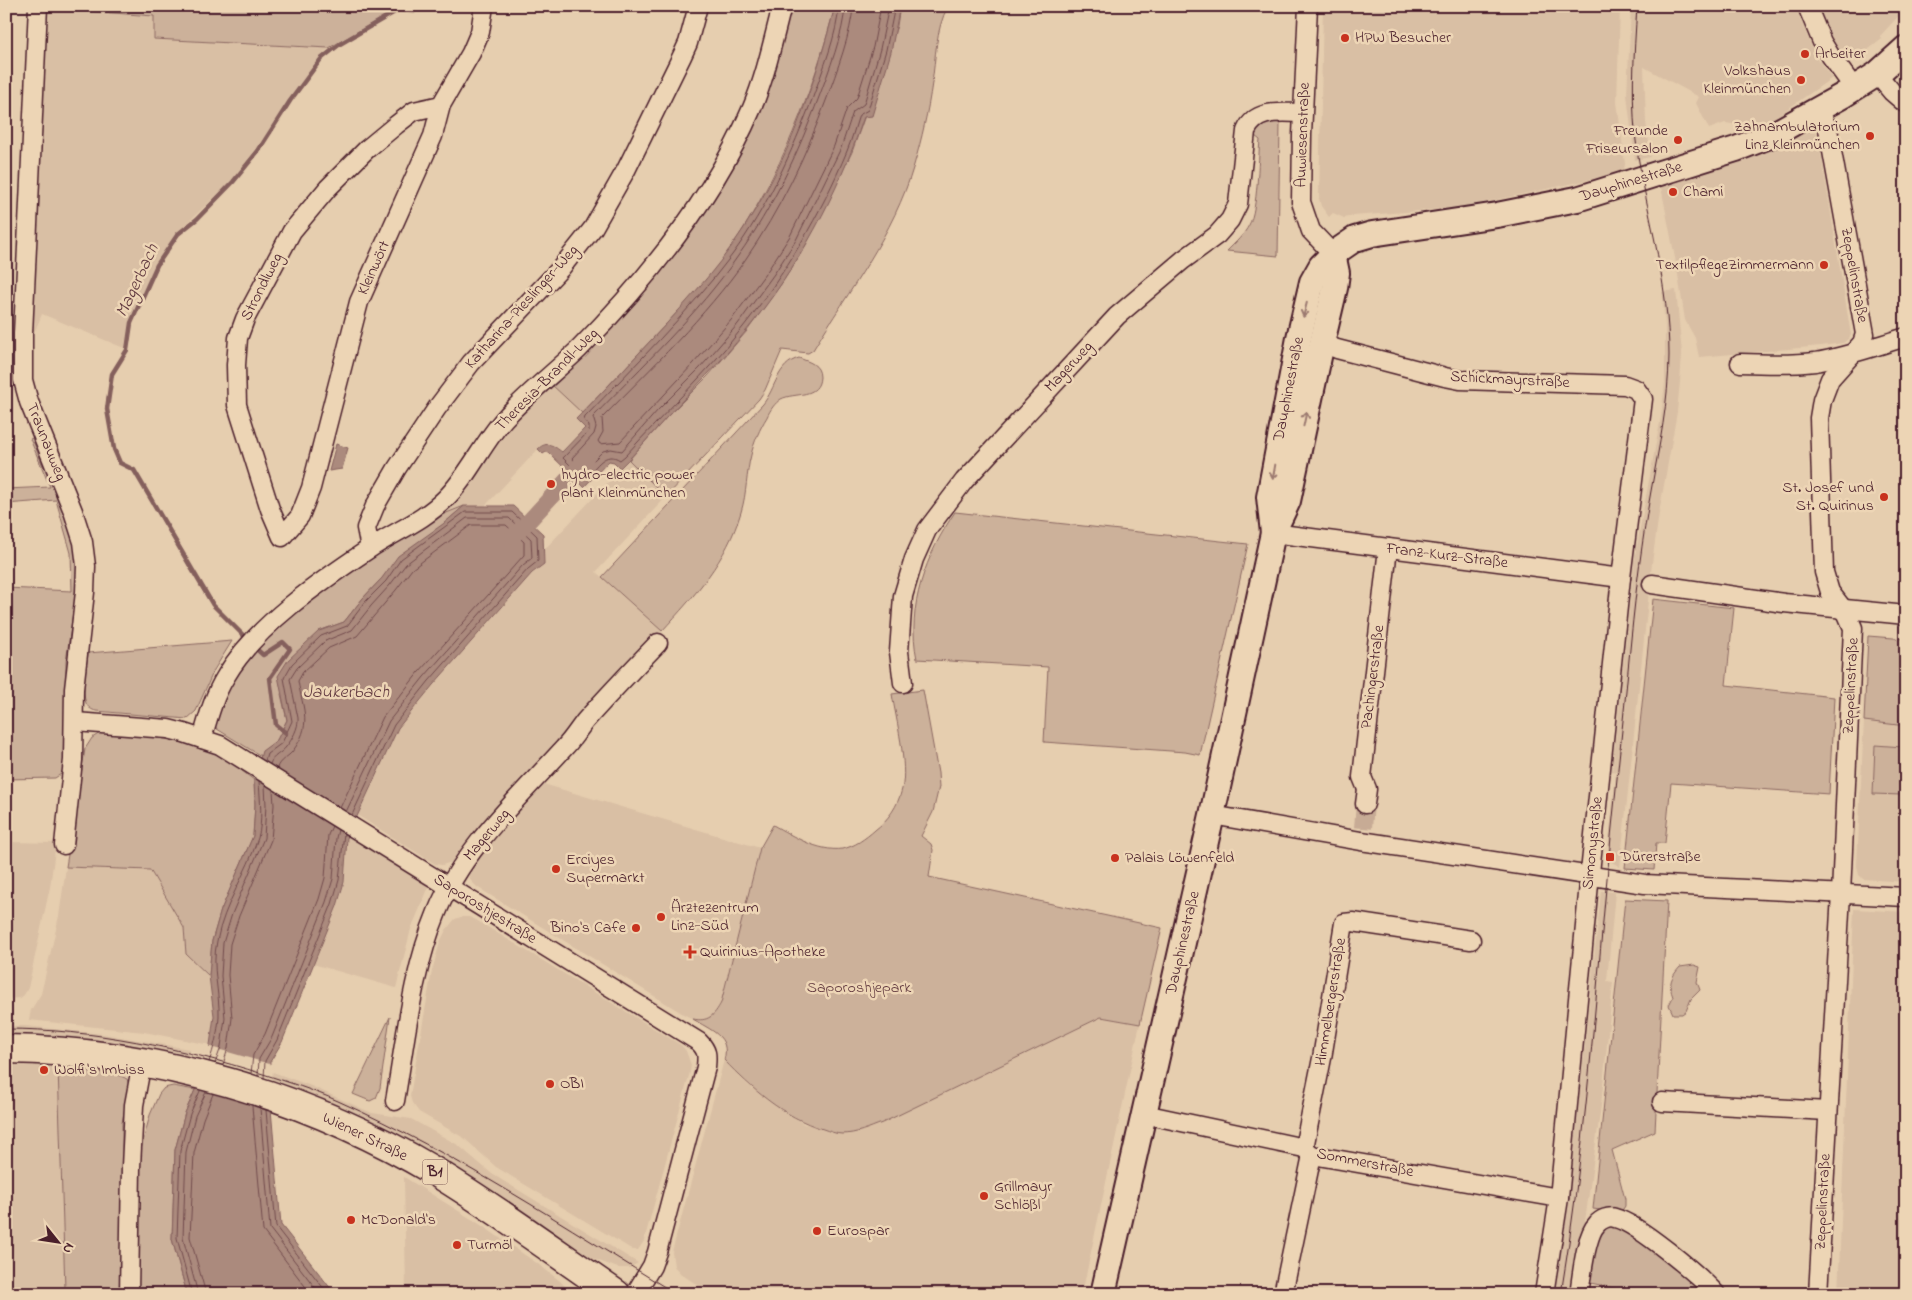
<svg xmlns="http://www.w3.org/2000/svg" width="1912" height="1300" font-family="'Indie Flower',sans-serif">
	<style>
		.built { fill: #d9bfa4 }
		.green { fill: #ccb19a; stroke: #8b6862 }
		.water { fill: #ab8a7d; stroke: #845f5c }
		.pier { fill: #e6ceaf }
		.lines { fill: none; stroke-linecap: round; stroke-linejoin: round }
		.shore { stroke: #714a4c; stroke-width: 1 }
		.stream { stroke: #845f5c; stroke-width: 4.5 }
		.canal { stroke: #ab8a7d; stroke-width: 16 }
		.minor-tunnel { stroke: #c7ab95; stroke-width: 18; stroke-dasharray: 18 9; stroke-linecap: butt }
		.minor-casing { stroke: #4a1f2b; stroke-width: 21 }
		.secondary-casing { stroke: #4a1f2b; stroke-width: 28 }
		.primary-casing { stroke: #4a1f2b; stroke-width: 31 }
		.minor { stroke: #edd5b5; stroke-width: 18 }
		.secondary { stroke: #edd5b5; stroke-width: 24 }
		.primary { stroke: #edd5b5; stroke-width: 28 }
		.tram { stroke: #4a1f2b; stroke-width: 1 }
		.oneway { stroke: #9c7a70 }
		.poi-dot { fill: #c8321e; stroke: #edd5b5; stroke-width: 2 }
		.labels { text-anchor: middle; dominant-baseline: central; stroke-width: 5; stroke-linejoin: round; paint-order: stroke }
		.shield { fill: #edd5b5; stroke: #7b5654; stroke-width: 1 }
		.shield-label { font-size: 15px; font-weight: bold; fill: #4a1f2b }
		.poi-label { font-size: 16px; fill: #4a1f2b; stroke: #edd5b5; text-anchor: start }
		.street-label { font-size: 16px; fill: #4a1f2b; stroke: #edd5b5 }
		.park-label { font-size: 16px; fill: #643c41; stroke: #edd5b5 }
		.water-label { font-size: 18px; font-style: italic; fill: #623a40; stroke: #edd5b5 }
	</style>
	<rect width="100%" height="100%" fill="#e6ceaf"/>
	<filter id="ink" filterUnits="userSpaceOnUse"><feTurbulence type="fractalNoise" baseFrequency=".02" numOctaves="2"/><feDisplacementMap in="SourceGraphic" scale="10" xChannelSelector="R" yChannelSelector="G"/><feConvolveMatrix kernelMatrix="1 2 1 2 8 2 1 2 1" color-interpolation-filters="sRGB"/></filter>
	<g filter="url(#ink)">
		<g class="built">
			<polygon points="1323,6 1620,6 1617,102 1625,164 1624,170 1598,178 1458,208 1353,216 1344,218 1333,213 1329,217 1321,206 1319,199"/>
			<polygon points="1631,6 1795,6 1816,57 1832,78 1760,128 1725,123 1709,129 1696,103 1699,97 1644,67 1646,122 1651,157 1635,160 1627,95"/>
			<polygon points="1816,6 1906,6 1906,8 1880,36 1882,39 1847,66 1831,45"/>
			<polygon points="44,8 154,16 154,39 329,48 320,57 256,149 232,180 177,233 156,264 130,323 124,348 42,314 34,333 31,331"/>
			<polygon points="1813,130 1818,135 1851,335 1849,338 1843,343 1821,346 1699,357 1695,338 1685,320 1677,268 1661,187 1762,154"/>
			<polygon points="1676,290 1682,354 1680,382 1677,412 1659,513 1652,563 1620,867 1607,859 1616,772 1612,771 1635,555 1661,417 1665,383 1665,325 1662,292"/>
			<polygon points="551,384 582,413 576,419 585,428 562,452 558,448 544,444 541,446 485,506 464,506 434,518 500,435"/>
			<polygon points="629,460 666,497 596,572 662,631 461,854 452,862 442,865 435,864 357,815 398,728 433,685 532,573 544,564 543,551"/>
			<polygon points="1868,636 1906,639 1906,882 1863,879 1859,875 1857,866"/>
			<polygon points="540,783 760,848 721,1003 713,1016 705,1020 693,1019 685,1015 477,887 471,881 469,876 472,861"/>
			<polygon points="348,836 425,884 428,889 411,929 396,988 313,964 337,906 344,882"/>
			<polygon points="6,842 56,843 50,887 28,988 24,995 20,998 6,999"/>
			<polygon points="66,867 150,870 184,928 186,954 209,976 214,1016 210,1045 144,1032 29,1020 31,1010 41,994 59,916"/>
			<polygon points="1601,891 1615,892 1607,981 1613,982 1601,1106 1575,1294 1554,1294 1568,1207"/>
			<polygon points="1854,909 1906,912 1906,1294 1838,1294"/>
			<polygon points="461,917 469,917 476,920 681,1045 686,1051 691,1065 690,1072 644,1241 638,1250 633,1250 496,1167 464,1138 419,1112 412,1103 410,1096 432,971 440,942 446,930 455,919"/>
			<polygon points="1101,1017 1140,1024 1082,1294 711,1294 681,1274 674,1266 672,1252 724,1060 748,1085 766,1099 804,1124 863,1131"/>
			<polygon points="6,1026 25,1026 104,1034 189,1049 187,1062 6,1040"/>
			<polygon points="6,1063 58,1067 65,1289 6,1291"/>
			<polygon points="270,1071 311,1086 372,1113 411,1119 458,1145 492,1174 638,1263 629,1268 618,1268 591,1258 491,1193 269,1085"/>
			<polygon points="404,1177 481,1225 538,1264 560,1281 572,1294 406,1294"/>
		</g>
		<g class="green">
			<polygon points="44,6 418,6 415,13 399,12 380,19 329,48 154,39 154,16 44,8"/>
			<path d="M791,6H835C813,92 780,176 730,249C712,275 690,299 668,322C640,352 611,383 582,413L551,384L597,340L644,292L675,253L705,209L757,118L777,61Z"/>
			<path d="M900,6H948C935,31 936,57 932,83C928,111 922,138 914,165C894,234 849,290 813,350L808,353L782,350L765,390L759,399L666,497L629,460L666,418L708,376L747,331L784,280L806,245L852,152L897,26Z"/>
			<path d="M1273,120L1280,124L1278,256L1227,251C1235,243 1244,235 1249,225C1258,209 1258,160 1260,140L1255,136L1259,125Z"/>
			<path d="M799,358C809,362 820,364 820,377C819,399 795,392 781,399C775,403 770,410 767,417C760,428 754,442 751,455C746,474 747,493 741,512C727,560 695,595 662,631L602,577L763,404C776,388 777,364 799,358Z"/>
			<polygon points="32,438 43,466 52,474 74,539 77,560 76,591 66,662 65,766 61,774 55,778 6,779 6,588 72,591 71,553 56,500 6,504 6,489 50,487 30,439"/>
			<polygon points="464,506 382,578 363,598 344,622 319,631 281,694 287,720 277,740 263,751 261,756 217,729 215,726 217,717 231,682 244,662 260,643 301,608 368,559 434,518"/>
			<path d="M955,512L1248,544L1200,755L1185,752L1044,742L1048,667L917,659C906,607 926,555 955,512Z"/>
			<polygon points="1653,599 1734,608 1726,685 1834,697 1829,794 1671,783 1665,843 1656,843 1654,870 1625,868"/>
			<polygon points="1868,636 1906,639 1906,726 1864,721"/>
			<path d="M232,641L214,670L196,711L187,719L96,711C92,710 88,708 86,703C81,692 87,666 88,653Z"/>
			<path d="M923,690L938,773L939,787L933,812L921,836L931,844L933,850L929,877L1162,928L1140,1024L1101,1017L882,1123C869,1128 856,1134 842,1134C836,1134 829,1131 823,1129C783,1117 752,1089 724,1060C731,1036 710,1030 693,1019C708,1022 714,1016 721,1003L760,848L773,825C793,836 818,852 842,849C854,847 866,838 875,830C888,820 898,806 902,789C908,765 896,719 892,694Z"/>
			<path d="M100,733C142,736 184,737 222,757C233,763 243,772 254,780L255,805L253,836L221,910L212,941L209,976L186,954L184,928L150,870L66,867L85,749L92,738Z"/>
			<polygon points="1875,745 1903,747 1901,795 1873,794"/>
			<polygon points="1625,899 1667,901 1655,1131 1612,1150 1625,1199 1625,1206 1619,1215 1614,1212 1593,1209"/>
			<path d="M1694,965L1700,967L1697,982L1700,990L1691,999L1686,1011L1682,1014H1673L1669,1005L1673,997C1668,984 1671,977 1680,967Z"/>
			<polygon points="390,1017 380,1088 376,1098 370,1101 353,1094"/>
			<polygon points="58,1067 119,1075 127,1079 129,1085 122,1123 123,1294 6,1294 6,1291 65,1289"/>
			<polygon points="173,1086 195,1090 185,1113 175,1150 172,1239 187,1294 136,1294 141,1149 150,1115 159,1094 164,1088"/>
			<polygon points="1600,1225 1620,1225 1708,1294 1642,1294 1586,1282"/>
		</g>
		<g class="water">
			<path d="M835,6H900L891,52L872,116L864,117C838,194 798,268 746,331C721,362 693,389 666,418C651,434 637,452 620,468L614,462L609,461L584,487L549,453L546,452L543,454L538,449C547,440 554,446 562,452L585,428L576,419C602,393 627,366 652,339C690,299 727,258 755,210C793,148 817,76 835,6Z"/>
			<polygon points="336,444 348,448 342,469 329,471"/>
			<polygon points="464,506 513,506 543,534 544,564 532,573 433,685 398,728 347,838 344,882 337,906 282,1042 270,1062 269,1086 281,1225 335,1294 187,1294 172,1239 175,1150 185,1113 195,1090 210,1045 214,1016 209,976 212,941 221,910 253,836 255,805 254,780 262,751 277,740 287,720 278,676 288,660 319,631 344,622 363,598 382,578 398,556 443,524"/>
		</g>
		<polygon class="pier" points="207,1046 273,1065 272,1085 274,1112 193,1088"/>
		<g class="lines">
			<g class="shore">
				<path d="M839,6C837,35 823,69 813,97C792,152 767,208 732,255C688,313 635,365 585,417L584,420L589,426V431L563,458L583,478H586C596,467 605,450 620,460L625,456C664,413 707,373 743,327C785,274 821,214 847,151C852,139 855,127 859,115L868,110L886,50L895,6"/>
				<path d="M845,6C844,32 828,73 819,97C798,153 773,207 738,256C698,314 642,366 593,417L596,427L594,434L572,458L582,469H585L603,451L611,449L622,451L658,410L700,368L738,324L774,274L796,240L841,148L853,112L864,104L880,49L889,6"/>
				<path d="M853,6C852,31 836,73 827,98C806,155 780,210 745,260C706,316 650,369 602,418L603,432L598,441L600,444L620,442L694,363L732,319L768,270L790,236L834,146L847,108L857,98L873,47L881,6"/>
				<polyline points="265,761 267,754 282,743 292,721 284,678 292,664 321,636 347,626 366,601 386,581 401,559 465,512 512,512 537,536 538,561 528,569 429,681 394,725 352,815"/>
				<path d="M270,764C273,755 281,754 286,747C292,740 299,727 298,718L290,679L297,668L325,641L352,630L371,606L390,585L406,564L467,518H509L531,539L532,558L523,565L424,677L389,721L346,812"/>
				<path d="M277,768C279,760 287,758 292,752C313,725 303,710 298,681L303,672L329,648L357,636L396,590L412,569L471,525H506L524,542V555L419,672L383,717L340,808"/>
				<path d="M209,1062C214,1048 218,1032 219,1017C220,992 211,968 217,941C224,904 247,873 258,838C263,821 260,799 259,781"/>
				<polyline points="215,1064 221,1047 225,1018 221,976 223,943 232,914 264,838 266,805 265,785"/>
				<polyline points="223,1065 228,1048 232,1018 228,975 230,944 239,916 271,840 274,805 273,790"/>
				<polyline points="251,1074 253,1055 265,1034 319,899 325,878 328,835 332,826"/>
				<polyline points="258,1076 259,1059 272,1037 326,902 333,879 336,838 338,830"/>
				<polyline points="264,1078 265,1061 277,1040 332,904 339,880 344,833"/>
				<polyline points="252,1106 263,1231 311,1294"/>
				<polyline points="260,1108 270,1229 320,1294"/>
				<polyline points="266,1110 276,1227 328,1294"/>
				<polyline points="192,1294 177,1238 180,1151 190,1114 200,1091"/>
				<polyline points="198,1294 183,1238 186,1152 195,1116 206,1092"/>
				<polyline points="206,1294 190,1237 194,1153 203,1119 213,1094"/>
			</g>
			<g class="stream">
				<polyline points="248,640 213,605 134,470 120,463 114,449 107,409 112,374 127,350 131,323 157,265 178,234 197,219 233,182 258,151 290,101 321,59 340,44 398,10 400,6"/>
				<polyline points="253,646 263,655 283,642 290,649 270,678 276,725 286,733"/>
			</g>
			<polyline class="canal" points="513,536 529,521 586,459"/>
			<polyline class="minor-tunnel" points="1363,828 1365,804"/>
			<defs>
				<g id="minor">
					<polyline points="38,6 23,334 23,380 29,402 73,511 83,542 86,566 85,592 74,689 73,760 64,845"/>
					<polyline points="1308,6 1302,135 1301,202 1311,231 1333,254"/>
					<polyline points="1807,6 1822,42 1830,55 1854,88"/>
					<polyline points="1877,74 1892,92 1906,104"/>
					<polyline points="441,105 414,111 396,125 367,149 328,188 292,231 245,319 238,338 236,365 237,405 270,509 282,537 300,516 311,488 359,302 433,136 441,105 471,53 480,32 484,6"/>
					<polyline points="1322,343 1337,349 1445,377 1460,380 1625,385 1636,389 1643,399 1621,578 1591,863 1559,1198 1544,1294"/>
					<path d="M1740,363C1765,364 1791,365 1815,362C1846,357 1876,346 1906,337"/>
					<polyline points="1273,533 1621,578"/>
					<polyline points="370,548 366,528 375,506 397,468 437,408 471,363 561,268 593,228 626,170 682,56 688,43 698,6"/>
					<polyline points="1652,584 1784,603 1906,615"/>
					<path d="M903,683L899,652L903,596L914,559L927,530L964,481L1117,316L1183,260L1217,235L1230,220L1238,204L1246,131C1256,108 1282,113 1302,113"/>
					<path d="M75,722L168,729L184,733L220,745L699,1042C708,1051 707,1056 706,1067L657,1252L652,1266L635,1294"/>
					<path d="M202,739C208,718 214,695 226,676C255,626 321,581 369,549C394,532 423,521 445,499C469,476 483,442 505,418C528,393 555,372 579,349C648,279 713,199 752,108C766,75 773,40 782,6"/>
					<polyline points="1365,804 1367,789 1362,777 1388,548"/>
					<polyline points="1212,815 1361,841 1645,884 1906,897"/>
					<path d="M395,1101C406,1037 412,972 437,912C463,848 518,799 564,748C572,740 578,730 585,721C609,694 633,669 658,643"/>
					<polyline points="1662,1102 1828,1111"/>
					<polyline points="1144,1114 1304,1148 1312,1155 1559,1198"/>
					<polyline points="1304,1148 1322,1058 1344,923 1353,922 1471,940"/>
					<polyline points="129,1294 131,1167 134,1105 142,1062"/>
					<polyline points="1283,1294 1312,1155"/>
					<path d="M1579,1294C1582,1276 1585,1236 1597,1224C1601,1219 1609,1216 1615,1218C1637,1223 1700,1276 1716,1294"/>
					<polyline points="1818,1294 1841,894 1853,628 1847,614 1830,592 1824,572 1819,418 1822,400 1830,379 1862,343 1865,334 1828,129 1819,109"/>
				</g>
				<g id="secondary">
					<polyline points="1273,533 1269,497 1299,338 1312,282 1321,266 1333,254 1355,239 1372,234 1497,215 1577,199 1736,149 1772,135 1842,96 1877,74 1906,48"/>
					<polyline points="1103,1294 1212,815 1273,533 1288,501 1322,343 1335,288 1337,273 1333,254"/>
				</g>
				<path id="primary" d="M6,1049C157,1051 305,1095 434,1171C497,1209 556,1253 616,1294"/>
			</defs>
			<use href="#minor" class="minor-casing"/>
			<use href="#secondary" class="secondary-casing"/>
			<use href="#primary" class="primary-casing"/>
			<use href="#minor" class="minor"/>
			<use href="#secondary" class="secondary"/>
			<use href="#primary" class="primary"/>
			<g class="tram">
				<path d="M6,1029C94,1029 180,1048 263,1074C288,1082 313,1090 338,1101C457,1154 565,1226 676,1294"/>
				<path d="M1561,1294C1583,1163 1593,1031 1605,899C1613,812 1623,726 1631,639C1636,589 1642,540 1651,491C1659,446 1669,401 1669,355C1669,287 1649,222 1638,156C1630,106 1634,56 1637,6"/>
			</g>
		</g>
		<defs><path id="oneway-shaft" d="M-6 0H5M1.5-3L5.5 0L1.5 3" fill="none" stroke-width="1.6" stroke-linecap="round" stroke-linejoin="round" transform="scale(1.25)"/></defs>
		<g class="oneway">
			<use href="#oneway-shaft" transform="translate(1305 310) rotate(104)"/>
			<use href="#oneway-shaft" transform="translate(1305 419) rotate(-78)"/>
			<use href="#oneway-shaft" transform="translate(1274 472) rotate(100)"/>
		</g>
	</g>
	<g class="poi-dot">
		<circle cx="1345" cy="38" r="5"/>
		<circle cx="1805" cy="54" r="5"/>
		<circle cx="1801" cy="80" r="5"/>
		<circle cx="1870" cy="136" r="5"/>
		<circle cx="1678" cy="140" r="5"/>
		<circle cx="1673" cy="192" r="5"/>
		<circle cx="1824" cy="265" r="5"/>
		<circle cx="551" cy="484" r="5"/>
		<circle cx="1884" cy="497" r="5"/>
		<rect x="1605" y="852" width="10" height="10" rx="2.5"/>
		<circle cx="1115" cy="858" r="5"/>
		<circle cx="556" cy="869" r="5"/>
		<circle cx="661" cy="917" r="5"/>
		<circle cx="636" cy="928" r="5"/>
		<path d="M687.5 944.5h5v5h5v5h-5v5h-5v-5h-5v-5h5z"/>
		<circle cx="44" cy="1070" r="5"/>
		<circle cx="550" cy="1084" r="5"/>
		<circle cx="984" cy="1196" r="5"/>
		<circle cx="351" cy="1220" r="5"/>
		<circle cx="817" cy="1231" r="5"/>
		<circle cx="457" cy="1245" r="5"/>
	</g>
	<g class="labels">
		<rect class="shield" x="422.5" y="1159.5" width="25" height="25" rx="4"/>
		<g class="shield-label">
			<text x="435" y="1172">B1</text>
		</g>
		<g class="poi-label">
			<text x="1355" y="38">HPW Besucher</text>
			<text x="1815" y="54">Arbeiter</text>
			<text x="1791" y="71" text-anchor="end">Volkshaus<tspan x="1791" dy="18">Kleinmünchen</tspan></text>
			<text x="1860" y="127" text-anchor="end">Zahnambulatorium<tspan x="1860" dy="18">Linz Kleinmünchen</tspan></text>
			<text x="1668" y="131" text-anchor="end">Freunde<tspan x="1668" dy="18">Friseursalon</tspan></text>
			<text x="1683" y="192">Chami</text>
			<text x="1814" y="265" text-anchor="end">TextilpflegeZimmermann</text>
			<text x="561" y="475">hydro-electric power<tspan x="561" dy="18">plant Kleinmünchen</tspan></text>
			<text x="1874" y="488" text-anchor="end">St. Josef und<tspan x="1874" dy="18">St. Quirinus</tspan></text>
			<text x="1620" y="857">Dürerstraße</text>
			<text x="1125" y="858">Palais Löwenfeld</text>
			<text x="566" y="860">Erciyes<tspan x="566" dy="18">Supermarkt</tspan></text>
			<text x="671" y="908">Ärztezentrum<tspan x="671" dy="18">Linz-Süd</tspan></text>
			<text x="626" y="928" text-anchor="end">Bino's Cafe</text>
			<text x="700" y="952">Quirinius-Apotheke</text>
			<text x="54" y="1070">Wolfi's Imbiss</text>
			<text x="560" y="1084">OBI</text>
			<text x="994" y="1187">Grillmayr<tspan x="994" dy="18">Schlößl</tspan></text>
			<text x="361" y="1220">McDonald's</text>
			<text x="827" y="1231">Eurospar</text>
			<text x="467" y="1245">Turmöl</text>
		</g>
		<g class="street-label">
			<text transform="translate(1303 135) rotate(-88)">Auwiesenstraße</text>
			<text transform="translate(1631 182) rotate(-17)">Dauphinestraße</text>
			<text transform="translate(374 268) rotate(-66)">Kleinwört</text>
			<text transform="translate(1854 275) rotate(80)">Zeppelinstraße</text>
			<text transform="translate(262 287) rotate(-63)">Strondlweg</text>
			<text transform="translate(522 307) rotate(-48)">Katharina-Pieslinger-Weg</text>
			<text transform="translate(1069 367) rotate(-47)">Magerweg</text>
			<text transform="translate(547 380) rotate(-45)">Theresia-Brandl-Weg</text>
			<text transform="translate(1510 380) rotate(3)">Schickmayrstraße</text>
			<text transform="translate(1289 389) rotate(-79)">Dauphinestraße</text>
			<text transform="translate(46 442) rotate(68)">Traunauweg</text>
			<text transform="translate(1447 556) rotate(7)">Franz-Kurz-Straße</text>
			<text transform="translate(1373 677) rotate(-83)">Pachingerstraße</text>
			<text transform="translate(1851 686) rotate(-87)">Zeppelinstraße</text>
			<text transform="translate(487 835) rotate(-50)">Magerweg</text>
			<text transform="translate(1593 843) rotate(-84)">Simonystraße</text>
			<text transform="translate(485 909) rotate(32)">Saporoshjestraße</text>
			<text transform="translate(1183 943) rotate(-77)">Dauphinestraße</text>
			<text transform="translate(1331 1002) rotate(-81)">Himmelbergerstraße</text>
			<text transform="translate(365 1137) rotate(26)">Wiener Straße</text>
			<text transform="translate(1365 1163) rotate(11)">Sommerstraße</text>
			<text transform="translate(1823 1202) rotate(-87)">Zeppelinstraße</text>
		</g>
		<g class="park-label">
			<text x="859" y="988">Saporoshjepark</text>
		</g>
		<g class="water-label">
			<text transform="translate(138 281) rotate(-65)">Magerbach</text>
			<text x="346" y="693">Jaukerbach</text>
		</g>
	</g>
	<rect width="1912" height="1300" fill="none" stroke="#edd5b5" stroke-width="25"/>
	<rect x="12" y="12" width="1887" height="1275" fill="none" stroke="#4a1f2b" stroke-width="2" filter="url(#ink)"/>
	<g transform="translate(58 1242) rotate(120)" stroke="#edd5b5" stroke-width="4" paint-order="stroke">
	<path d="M0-4L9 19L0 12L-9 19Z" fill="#4a1f2b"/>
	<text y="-8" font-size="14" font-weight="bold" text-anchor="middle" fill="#4a1f2b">N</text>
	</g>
</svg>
